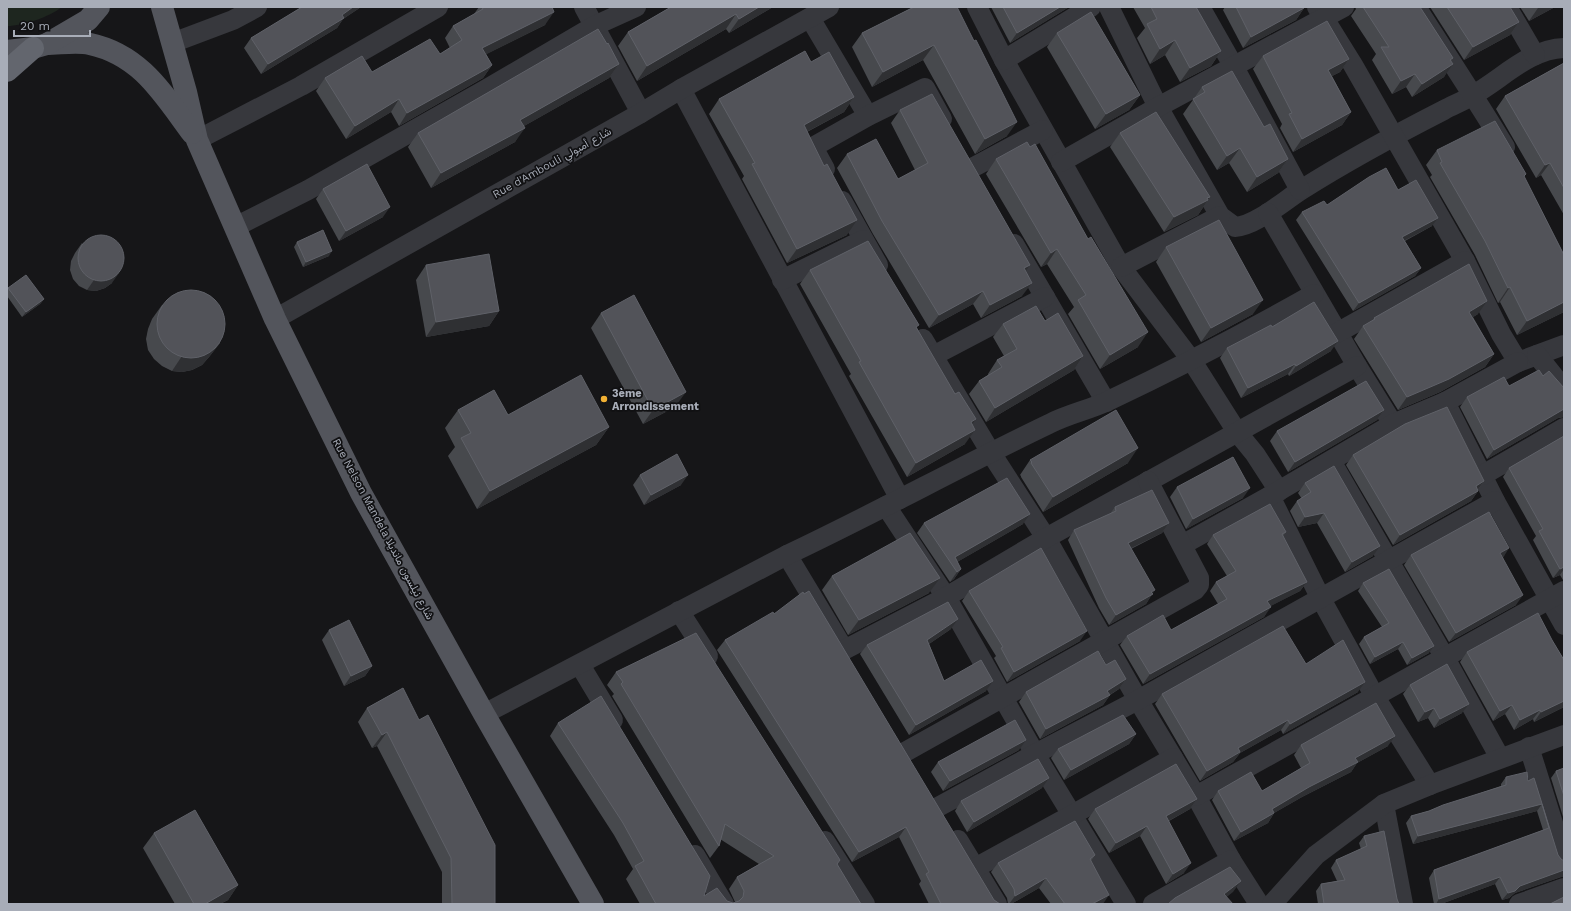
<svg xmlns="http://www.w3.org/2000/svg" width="1571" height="911" font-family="'Work Sans',Vazirmatn,sans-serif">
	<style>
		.green { fill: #1e261f }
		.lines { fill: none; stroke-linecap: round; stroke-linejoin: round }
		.street { stroke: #37383d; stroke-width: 20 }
		.primary { stroke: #53555c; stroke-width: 22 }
		.highway { stroke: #63666e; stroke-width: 22 }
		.wall { fill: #47494d }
		.shaded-wall { fill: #2f3033 }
		.building { fill: #525359; stroke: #5f6168 }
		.poi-dot { fill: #f2b134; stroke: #111113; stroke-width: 1.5 }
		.labels { text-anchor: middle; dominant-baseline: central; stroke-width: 3.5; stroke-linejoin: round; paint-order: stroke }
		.street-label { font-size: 11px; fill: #a8adb8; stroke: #111113 }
		.poi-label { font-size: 11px; font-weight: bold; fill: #a8adb8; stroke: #111113; text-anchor: start }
	</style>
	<rect width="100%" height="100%" fill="#161618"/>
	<path class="green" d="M7,7H62C49,17 23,26 7,26Z"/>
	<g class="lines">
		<g class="street">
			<polyline points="584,7 641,113"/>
			<polyline points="977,7 1004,60 1121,267 1192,361 1237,432 1255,454 1279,491"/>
			<path d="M1109,7L1158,107L1220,216L1235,227C1255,226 1284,201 1301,190C1347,161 1395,135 1444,110C1453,105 1464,101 1473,95C1502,79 1529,49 1564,48"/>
			<polyline points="1200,7 1234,67 1300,190"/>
			<polyline points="1317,7 1353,65 1465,261 1501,334 1518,362 1564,345"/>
			<path d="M1416,7C1446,54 1476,99 1505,147"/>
			<polyline points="1507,7 1535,55"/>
			<polyline points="810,18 868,116"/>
			<polyline points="172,43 233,20 257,7"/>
			<polyline points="1004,60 1091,7"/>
			<polyline points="681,89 900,499"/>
			<polyline points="197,140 301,86 438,7"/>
			<polyline points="1061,162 1158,107 1344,7"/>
			<polyline points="825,169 813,147 868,116 925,88 942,119"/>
			<polyline points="970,169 1043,130"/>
			<polyline points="842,201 878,265"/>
			<polyline points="1268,213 1357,366 1393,424"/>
			<polyline points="235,227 308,190 485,90 594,26 636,7"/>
			<polyline points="1014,244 1106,402"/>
			<polyline points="1121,267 1220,216"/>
			<polyline points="782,280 863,240"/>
			<polyline points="275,319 641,113 681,89 829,7"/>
			<polyline points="1337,333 1465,261"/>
			<polyline points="923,339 991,453 1046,538 1138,700 1196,796 1231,860 1259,904"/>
			<polyline points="1537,355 1564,389"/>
			<polyline points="933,356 1045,297"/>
			<polyline points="1445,402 1495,501 1564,625"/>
			<polyline points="1331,461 1445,658 1500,758"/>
			<polyline points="1483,475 1564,428"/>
			<polyline points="1270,496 1320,597 1375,697 1430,785"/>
			<polyline points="886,506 946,597 1035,754 1126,904"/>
			<polyline points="1182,545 1270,496 1393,424 1445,402 1518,362"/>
			<polyline points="787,555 843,648"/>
			<polyline points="679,611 708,656"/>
			<polyline points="844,650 946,597 1046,538 1357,366"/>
			<polyline points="580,665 613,720"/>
			<path d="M484,714L787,555C876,513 961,466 1049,424C1068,414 1089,410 1108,401C1178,368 1247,332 1314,294"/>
			<polyline points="1529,747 1564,858"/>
			<polyline points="905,752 1195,590 1199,585 1199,578 1148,481"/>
			<polyline points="1196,796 1564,591"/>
			<polyline points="1384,804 1403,904"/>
			<polyline points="938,807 1035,754 1138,700 1495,501"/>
			<polyline points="958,840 997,904"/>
			<polyline points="825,841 865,904"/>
			<polyline points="695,855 724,904"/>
			<polyline points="975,868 1072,815 1173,758"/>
			<polyline points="1153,904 1231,860"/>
			<polyline points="1272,904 1316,855 1384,804 1430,785 1564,735"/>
			<polyline points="1519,904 1564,888"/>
		</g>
		<g class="primary">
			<polyline points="162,7 186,92 197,140 275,319 361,493 484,714 593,904"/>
			<path d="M47,44C60,44 77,41 90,44C141,55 163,94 192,133"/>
			<polyline points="7,51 33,48 47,44 88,20 99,7"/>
		</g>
		<polyline class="highway" points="7,71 33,48"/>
	</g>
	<g class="wall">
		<polygon points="302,7 361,7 343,19 337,28 261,74 244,48 251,38"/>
		<polygon points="479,7 552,7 545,25 486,54 492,65 483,78 399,126 391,112 346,139 316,91 325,78 372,72 440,54 450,48 445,38 453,26 474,14"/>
		<polygon points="671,7 773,7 729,33 726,29 637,81 618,46 628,32"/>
		<polygon points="914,7 1007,136 975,154 923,60 872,87 852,47 862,33"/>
		<polygon points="991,7 1069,7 1010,43"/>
		<polygon points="1133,7 1196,7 1221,51 1211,66 1180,82 1165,55 1150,64 1137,38 1145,28"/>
		<polygon points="1225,7 1304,7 1304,8 1296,20 1243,48 1223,10"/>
		<polygon points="1355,7 1420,7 1453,58 1444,77 1412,97 1406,87 1392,94 1372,60 1376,54 1351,16 1356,9"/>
		<polygon points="1430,7 1510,7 1519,22 1510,35 1464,60"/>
		<polygon points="1520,7 1555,7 1529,21"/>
		<polygon points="1057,33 1140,95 1129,110 1095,129 1047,47"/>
		<polygon points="607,44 619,64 609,78 524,126 515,142 431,188 408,147 418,133"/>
		<polygon points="1263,56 1349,59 1340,72 1332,76 1351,112 1342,125 1293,152 1280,128 1282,124 1253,69"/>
		<polygon points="811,62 854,97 844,112 807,132 847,235 787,263 742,179 744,176 709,114 719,99"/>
		<polygon points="1564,63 1564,215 1541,175 1536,178 1496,109 1505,96"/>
		<polygon points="1202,87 1264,127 1288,159 1278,173 1247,192 1229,163 1217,170 1183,114"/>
		<polygon points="900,110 1030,265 1025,271 1022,296 981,318 973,304 929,328 873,234 837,168 847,154 898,179 915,170 891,123"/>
		<polygon points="1120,133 1210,197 1198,215 1164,232 1110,147"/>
		<polygon points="1437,150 1526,174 1524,177 1564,255 1564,312 1517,335 1500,302 1498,303 1475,255 1430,177 1432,175 1426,165"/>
		<polygon points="996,159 1138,347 1100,369 1068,314 1074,307 1047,264 1041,267 986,174"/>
		<polygon points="323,189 383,217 339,241 316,199"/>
		<polygon points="1398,190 1432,226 1405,241 1421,268 1415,276 1353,311 1296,220 1302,212 1327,205"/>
		<polygon points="297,242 329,256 303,267 294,247"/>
		<polygon points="82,243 112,283 105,288 96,291 87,290 79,286 73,279 70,270 71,261 75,253"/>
		<polygon points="1166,247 1253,314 1201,342 1156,262"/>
		<polygon points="426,265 499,311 489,326 426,337 416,280"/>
		<polygon points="810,270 917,328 965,444 907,477 849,376 851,374 800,284"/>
		<polygon points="8,288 44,299 40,304 22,317 7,296 7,290"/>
		<polygon points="162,305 220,343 209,357 202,365 192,370 182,372 172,371 162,366 154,359 148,350 146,339 148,329 152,319"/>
		<polygon points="601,313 675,407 643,424 591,328"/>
		<polygon points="1478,314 1473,317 1494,354 1485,367 1440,392 1398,410 1354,339 1363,326 1372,321 1374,318"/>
		<polygon points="1045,321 1083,356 1074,370 986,422 969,394 979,381 988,375 988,374 997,360 1004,356 993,337 1003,324"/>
		<polygon points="1272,327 1331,351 1289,376 1288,374 1241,398 1220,358 1227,348"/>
		<polygon points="1543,376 1564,388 1564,417 1558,418 1487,459 1460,407 1467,397 1509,386"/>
		<polygon points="458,410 508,415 609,427 596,445 477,509 448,456 455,447 445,428"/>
		<polygon points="1384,410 1377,420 1288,472 1270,441 1277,431"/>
		<polygon points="1564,436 1564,580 1563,580 1560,575 1553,578 1533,540 1536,536 1503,477 1509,468"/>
		<polygon points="1353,455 1484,481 1478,490 1478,491 1471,501 1393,545 1346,465"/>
		<polygon points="1030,460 1128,463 1043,512 1021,477 1021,476 1020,475"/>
		<polygon points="640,475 681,485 644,505 633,485"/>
		<polygon points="1305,483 1373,556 1345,572 1317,523 1298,527 1290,511 1297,501 1302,499 1298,493"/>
		<polygon points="1177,487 1243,498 1186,529 1170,497"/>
		<polygon points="1115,507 1169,523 1162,533 1131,549 1152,594 1146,604 1109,625 1099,608 1068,540 1074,530 1110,514"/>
		<polygon points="924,523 1023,524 957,562 961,569 954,579 950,582 917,533"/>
		<polygon points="1286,532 1283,536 1307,582 1300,591 1270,606 1264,617 1143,684 1120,645 1127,636 1171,630 1218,604 1210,591 1216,582 1227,576 1207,544 1213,535"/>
		<polygon points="1411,555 1503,558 1516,605 1449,642 1404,565"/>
		<polygon points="832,576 929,593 848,635 822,590"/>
		<polygon points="1363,583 1429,653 1407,665 1398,649 1370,664 1359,644 1364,637 1382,627 1358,591"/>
		<polygon points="969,591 1080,641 1007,682 994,658 996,656 962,601"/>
		<polygon points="774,614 994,900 1000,904 929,904 919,884 921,881 899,837 852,862 717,650 725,640"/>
		<polygon points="951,629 929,644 944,681 986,691 909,735 860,654 867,645"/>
		<polygon points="329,630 372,666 365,676 344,686 322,640"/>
		<polygon points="1552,640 1564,660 1564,707 1534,722 1533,719 1514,730 1505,714 1493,721 1460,662 1467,652"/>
		<polygon points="1306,664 1358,692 1283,734 1281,730 1240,753 1233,762 1200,781 1155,704 1162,694"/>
		<polygon points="1106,665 1126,679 1119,689 1110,695 1103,705 1040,739 1019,702 1026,692"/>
		<polygon points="616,672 837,864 861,904 640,904 626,879 633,869 614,835 550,736 558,723 704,896 733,903 735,902 729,889 737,877 759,864 720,839 719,846 710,858 612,696 614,694 607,685"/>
		<polygon points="1410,685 1462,713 1434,728 1428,718 1418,722 1403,694"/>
		<polygon points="403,688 495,904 442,904 442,872 377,746 372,748 358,722 367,708"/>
		<polygon points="1136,734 1129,744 1064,780 1051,758 1058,749"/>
		<polygon points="1301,745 1388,746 1357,763 1351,772 1302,797 1274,813 1268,823 1234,841 1212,800 1218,791 1262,791 1301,768 1294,755"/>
		<polygon points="1019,750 943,791 931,772 938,762"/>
		<polygon points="1564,768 1564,820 1551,778 1556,771"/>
		<polygon points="1506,777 1528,781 1534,778 1558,855 1561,859 1561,877 1515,893 1509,898 1502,900 1495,884 1441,904 1434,904 1429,878 1434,870 1543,830 1537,811 1413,844 1406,823 1411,816 1429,811 1501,786 1501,784"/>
		<polygon points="1042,788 967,832 955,811 961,801"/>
		<polygon points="1197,799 1190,809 1169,821 1184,873 1166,884 1140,836 1109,853 1088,819 1095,809"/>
		<polygon points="154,833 238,885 228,900 220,904 175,904 143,848"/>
		<polygon points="1364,836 1399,904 1318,904 1316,891 1321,884 1337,881 1331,868 1336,860 1361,849 1359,843"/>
		<polygon points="1095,855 1091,861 1103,904 1051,904 1039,888 1011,904 1008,904 1007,898 991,872 998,863"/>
	</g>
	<g class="shaded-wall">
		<polygon points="353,7 361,7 343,19 337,28 261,74 268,64"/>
		<polygon points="759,7 773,7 729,33 739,19"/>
		<polygon points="1060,7 1069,7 1010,43 1017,33"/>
		<polygon points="1540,7 1555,7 1529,21 1538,8"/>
		<polygon points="1304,8 1296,20 1243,48 1251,37"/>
		<polygon points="554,12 545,25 473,61 482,48"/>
		<polygon points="736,14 726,29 637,81 647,66"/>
		<polygon points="1519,22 1510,35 1464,60 1473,47"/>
		<polygon points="1175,40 1165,55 1150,64 1160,49"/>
		<polygon points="934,45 923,60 872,87 883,72"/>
		<polygon points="1221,51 1211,66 1180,82 1190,68"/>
		<polygon points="1453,58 1446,68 1453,64 1444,77 1412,97 1422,84 1450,60"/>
		<polygon points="1349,59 1340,72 1319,83 1328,70"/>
		<polygon points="619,64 609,78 510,134 520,120"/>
		<polygon points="492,65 483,78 399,126 407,113"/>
		<polygon points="1415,74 1406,87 1392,94 1401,81"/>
		<polygon points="1140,95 1129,110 1095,129 1106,114"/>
		<polygon points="854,97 844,112 793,139 804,125"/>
		<polygon points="399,99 391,112 346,139 355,126"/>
		<polygon points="1351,112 1342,125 1293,152 1302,139"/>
		<polygon points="1017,122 1007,136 975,154 985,139"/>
		<polygon points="525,128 515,142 431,188 441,173"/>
		<polygon points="1240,148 1229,163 1217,170 1227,156"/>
		<polygon points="1288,159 1278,173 1247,192 1257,177"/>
		<polygon points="1550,163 1541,175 1536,178 1545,165"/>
		<polygon points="1210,197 1198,215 1164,232 1174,217"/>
		<polygon points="390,207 383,217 339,241 346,231"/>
		<polygon points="1438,218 1432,226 1396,245 1402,237"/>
		<polygon points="857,220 847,235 787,263 797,249"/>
		<polygon points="1057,249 1047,264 1041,267 1051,253"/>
		<polygon points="332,251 329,256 303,267 306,262"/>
		<polygon points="1030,265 1021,278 1024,268"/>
		<polygon points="1421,268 1415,276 1353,311 1359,303"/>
		<polygon points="119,273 112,283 105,288 96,291 87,290 94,280"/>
		<polygon points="1032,283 1022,296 981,318 990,305"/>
		<polygon points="1510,287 1500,302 1498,303 1508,288"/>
		<polygon points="983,291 973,304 929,328 939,315"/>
		<polygon points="44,299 40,304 22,317 26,312"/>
		<polygon points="1263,300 1253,314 1201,342 1211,328"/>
		<polygon points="1487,301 1478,314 1460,325 1469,312"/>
		<polygon points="1564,302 1564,312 1517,335 1527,321"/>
		<polygon points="499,311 489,326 426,337 436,322"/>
		<polygon points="1148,332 1138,347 1100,369 1110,355"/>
		<polygon points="1338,341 1331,351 1289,376 1296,366"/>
		<polygon points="220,343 209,357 202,365 192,370 182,372 172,371 182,356"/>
		<polygon points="1494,354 1485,367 1440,392 1398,410 1407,397"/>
		<polygon points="1083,356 1074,370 986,422 995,408"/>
		<polygon points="1295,364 1288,374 1241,398 1248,388"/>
		<polygon points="686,392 675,407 643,424 653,410"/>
		<polygon points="1564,409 1564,417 1558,418 1487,459 1494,450"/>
		<polygon points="1384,410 1377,420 1288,472 1295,462"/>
		<polygon points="976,419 966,433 971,422"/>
		<polygon points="609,427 596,445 477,509 490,491"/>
		<polygon points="975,430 965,444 907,477 916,463"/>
		<polygon points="1138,448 1128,463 1043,512 1053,497"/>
		<polygon points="688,475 681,485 644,505 651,495"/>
		<polygon points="1484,481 1477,491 1476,486"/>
		<polygon points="1250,488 1243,498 1186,529 1193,519"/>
		<polygon points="1478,491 1471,501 1393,545 1400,535"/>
		<polygon points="1324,513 1317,523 1298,527 1305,517"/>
		<polygon points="1030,514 1023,524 952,565 955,557"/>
		<polygon points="1169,523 1162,533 1121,553 1128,543"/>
		<polygon points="1380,546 1373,556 1345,572 1352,562"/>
		<polygon points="1509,548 1503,558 1500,553"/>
		<polygon points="1564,567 1564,569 1560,575 1553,578 1560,569"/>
		<polygon points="961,569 954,579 950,582 957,572"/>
		<polygon points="940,578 929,593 848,635 859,620"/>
		<polygon points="1307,582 1300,591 1261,611 1267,601"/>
		<polygon points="1155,590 1146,604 1109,625 1116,615"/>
		<polygon points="1523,595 1516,605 1449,642 1456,633"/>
		<polygon points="1271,607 1264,617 1143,684 1150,674"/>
		<polygon points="958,619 951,629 920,650 927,640"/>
		<polygon points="1087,631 1080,641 1007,682 1014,672"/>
		<polygon points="1403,642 1398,649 1370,664 1375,657"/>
		<polygon points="1434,646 1429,653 1407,665 1412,658"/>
		<polygon points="372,666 365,676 344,686 351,676"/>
		<polygon points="1126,679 1119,689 1101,700 1110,695 1103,705 1040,739 1046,729"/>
		<polygon points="993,681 986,691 909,735 916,725"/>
		<polygon points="1365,682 1358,692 1283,734 1290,724"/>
		<polygon points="1564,701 1564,707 1534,722 1541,712"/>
		<polygon points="1469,704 1462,713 1434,728 1440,719"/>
		<polygon points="1512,705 1505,714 1493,721 1500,711"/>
		<polygon points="1434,708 1428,718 1418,722 1425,712"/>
		<polygon points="1540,710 1533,719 1514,730 1520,720"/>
		<polygon points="1288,720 1281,730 1240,753 1233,762 1200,781 1207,771 1238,748"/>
		<polygon points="387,732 377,746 372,748 382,735"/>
		<polygon points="1136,734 1129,744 1064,780 1071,770"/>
		<polygon points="1395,736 1388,746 1357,763 1351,772 1302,797 1274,813 1268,823 1234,841 1241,832 1272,809 1355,758"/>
		<polygon points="1026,740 1019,750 943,791 950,781"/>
		<polygon points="1049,778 1042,788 967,832 974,822"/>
		<polygon points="1197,799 1190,809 1159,826 1166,816"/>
		<polygon points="1542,804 1537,811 1413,844 1418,836"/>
		<polygon points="1147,826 1140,836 1109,853 1116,843"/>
		<polygon points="906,827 899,837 852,862 859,852"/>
		<polygon points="1191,863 1184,873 1166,884 1173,874"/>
		<polygon points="1564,870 1564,877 1561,877 1515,893 1509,898 1502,900 1508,893 1520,886"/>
		<polygon points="1500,877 1495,884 1441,904 1436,904 1439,899"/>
		<polygon points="1046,878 1039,888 1011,904 1009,904 1015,896"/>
		<polygon points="1241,881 1233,892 1218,904 1224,894"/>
		<polygon points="238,885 228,900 220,904 205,904"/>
		<polygon points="1109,895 1103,904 1092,904"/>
	</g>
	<g class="building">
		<polygon points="302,7 353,7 342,15 344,18 268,64 251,38"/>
		<polygon points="482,7 552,7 554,12 482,48 492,65 488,68 407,113 399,99 355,126 325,78 362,56 372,72 430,39 440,54 462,40 453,26 483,9"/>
		<polygon points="671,7 759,7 739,19 736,14 647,66 628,32"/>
		<polygon points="914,7 957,7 974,41 976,40 1017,122 985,139 934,45 883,72 862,33"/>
		<polygon points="1003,7 1060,7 1017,33"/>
		<polygon points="1151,7 1196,7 1221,51 1190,68 1175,40 1160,49 1147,24 1157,19"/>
		<polygon points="1236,7 1304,7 1304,8 1251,37"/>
		<polygon points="1363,7 1420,7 1453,58 1450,60 1453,64 1422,84 1415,74 1401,81 1381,47 1389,47"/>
		<polygon points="1447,7 1510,7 1519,22 1473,47"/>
		<polygon points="1091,12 1140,95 1106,114 1057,33"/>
		<polygon points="1327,21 1349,59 1328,70 1351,112 1302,139 1289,114 1292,113 1263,56"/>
		<polygon points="598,29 607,44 608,43 619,64 520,120 525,128 441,173 418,133"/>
		<polygon points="805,51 811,62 829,52 854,97 804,125 824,166 827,164 857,220 797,249 752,164 755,163 719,99"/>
		<polygon points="1564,63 1564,188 1550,163 1545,165 1505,96"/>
		<polygon points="1232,71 1264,127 1270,124 1288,159 1257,177 1240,148 1227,156 1193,99 1205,92 1202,87"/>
		<polygon points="932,94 1030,265 1024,268 1032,283 990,305 983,291 939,315 882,221 847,154 876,139 898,179 928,163 900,110"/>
		<polygon points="1156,112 1210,197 1207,198 1208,200 1174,217 1120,133"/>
		<polygon points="1495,121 1526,174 1524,176 1564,255 1564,302 1527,321 1510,287 1508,288 1485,241 1440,163 1442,162 1437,150"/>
		<polygon points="1027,142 1030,147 1035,144 1088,239 1091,237 1148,332 1110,355 1078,300 1086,295 1057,249 1051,253 996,159"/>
		<polygon points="367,164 390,207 346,231 323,189"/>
		<polygon points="1386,168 1398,190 1416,180 1438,218 1402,237 1421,268 1359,303 1302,212 1324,201 1327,205 1369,177"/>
		<polygon points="1219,220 1263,300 1211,328 1166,247"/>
		<polygon points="323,230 332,251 306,262 297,242"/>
		<circle cx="101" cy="258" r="23"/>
		<polygon points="868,241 919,325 916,327 955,394 959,392 976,419 971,422 975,430 916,463 859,362 861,361 810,270"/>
		<polygon points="489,254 499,311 436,322 426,265"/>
		<polygon points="1469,264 1487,301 1469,312 1494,354 1449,379 1407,397 1363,326 1375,319 1374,318"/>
		<polygon points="26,275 44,299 26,312 8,288"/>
		<circle cx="191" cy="324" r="34"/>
		<polygon points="634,295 686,392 653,410 601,313"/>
		<polygon points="1314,302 1338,341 1296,366 1295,364 1248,388 1227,348 1271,325 1272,327"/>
		<polygon points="1036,306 1045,321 1058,313 1083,356 995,408 979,381 1002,367 997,360 1017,349 1003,324"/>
		<polygon points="1539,370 1543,376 1549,371 1564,388 1564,409 1494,450 1467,397 1504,377 1509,386"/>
		<polygon points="581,375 609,427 490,491 461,438 471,433 458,410 494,390 508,415"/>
		<polygon points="1366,381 1384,410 1295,462 1277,431"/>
		<polygon points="1447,407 1484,481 1476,486 1478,491 1400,535 1353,455 1405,424"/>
		<polygon points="1116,410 1138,448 1053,497 1031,463 1032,462 1030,460"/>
		<polygon points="1564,436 1564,567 1560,569 1539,531 1543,529 1509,468"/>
		<polygon points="677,454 688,475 651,495 640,475"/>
		<polygon points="1233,457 1250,488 1193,519 1177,487"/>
		<polygon points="1334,466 1380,546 1352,562 1324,513 1305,517 1297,501 1311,492 1305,483"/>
		<polygon points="1007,478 1030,514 955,557 961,569 957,572 924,523"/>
		<polygon points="1152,490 1169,523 1128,543 1155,590 1151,592 1153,594 1116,615 1106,598 1074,530 1116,511 1115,507"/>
		<polygon points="1270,504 1286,532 1282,534 1307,582 1267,601 1271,607 1150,674 1127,636 1163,615 1171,630 1227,599 1216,582 1236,571 1213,535"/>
		<polygon points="1489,512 1509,548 1500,553 1523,595 1456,633 1411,555"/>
		<polygon points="910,533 940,578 859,620 832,576"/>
		<polygon points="1041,548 1087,631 1014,672 1001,648 1003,647 969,591"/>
		<polygon points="1389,569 1434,646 1412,658 1403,642 1375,657 1364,637 1389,623 1363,583"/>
		<polygon points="809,591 994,900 1000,904 941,904 926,874 929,872 906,827 859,852 725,640 773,612 774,614 803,592 804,594"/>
		<polygon points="948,602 958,619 927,640 944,681 981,660 993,681 916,725 867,645"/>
		<polygon points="1538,613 1552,640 1564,660 1564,701 1541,712 1540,710 1520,720 1512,705 1500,711 1467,652"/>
		<polygon points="349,620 372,666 351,676 329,630"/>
		<polygon points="1283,626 1306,664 1343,640 1365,682 1290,724 1288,720 1238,748 1240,752 1207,771 1162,694"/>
		<polygon points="696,633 840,860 837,864 861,904 656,904 635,866 644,861 623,823 558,723 601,696 710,876 704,896 717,888 727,901 733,903 739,901 743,897 744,891 737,877 774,856 725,824 719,846 621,684 623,682 616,672"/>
		<polygon points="1098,651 1106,665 1115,660 1126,679 1107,691 1110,695 1046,729 1026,692"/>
		<polygon points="1447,664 1469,704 1440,719 1434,708 1425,712 1410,685"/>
		<polygon points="403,688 419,720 428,715 495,845 495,904 452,904 451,858 387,732 382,735 367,708"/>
		<polygon points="1376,703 1395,736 1355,758 1358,762 1309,787 1272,809 1274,813 1241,832 1218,791 1251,772 1262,791 1310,763 1301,745"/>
		<polygon points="1123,715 1136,734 1071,770 1058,749"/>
		<polygon points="1015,720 1026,740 950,781 938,762"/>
		<polygon points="1038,759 1049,778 974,822 961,801"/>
		<polygon points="1176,764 1197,799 1166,816 1191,863 1173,874 1147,826 1116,843 1095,809"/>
		<polygon points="1564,768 1564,796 1556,771"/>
		<polygon points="1527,772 1528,781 1534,778 1558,855 1561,859 1564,861 1564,870 1520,886 1515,891 1508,893 1500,877 1439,899 1434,870 1549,828 1542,804 1418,836 1411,816 1429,811 1443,805 1506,785 1506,777"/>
		<polygon points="195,810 238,885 205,904 194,904 154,833"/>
		<polygon points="1075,821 1095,855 1090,859 1109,895 1092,904 1065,904 1046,878 1015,896 1014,889 998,863"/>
		<polygon points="1384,831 1397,899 1399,904 1324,904 1321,884 1345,880 1336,860 1367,846 1364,836"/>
		<polygon points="1230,867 1241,881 1224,894 1233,904 1168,904 1175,898"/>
		<polygon points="1564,897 1564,904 1550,904"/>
	</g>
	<circle class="poi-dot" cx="604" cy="399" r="4"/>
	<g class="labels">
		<g class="street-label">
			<text transform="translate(552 163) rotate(-29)">Rue d'Ambouli شارع أمبولي</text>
			<text transform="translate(383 529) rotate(62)">Rue Nelson Mandela شارع نيلسون مانديلا</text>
		</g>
		<g class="poi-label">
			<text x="612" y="393">3ème<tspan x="612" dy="13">Arrondissement</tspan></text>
		</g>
	</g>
	<rect width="1571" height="911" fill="none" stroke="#a8adb8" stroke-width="16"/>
	<path d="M14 30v6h76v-6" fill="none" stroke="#a8adb8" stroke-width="2"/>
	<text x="20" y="30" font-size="12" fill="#a8adb8" stroke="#111113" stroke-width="3" paint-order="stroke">20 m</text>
</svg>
